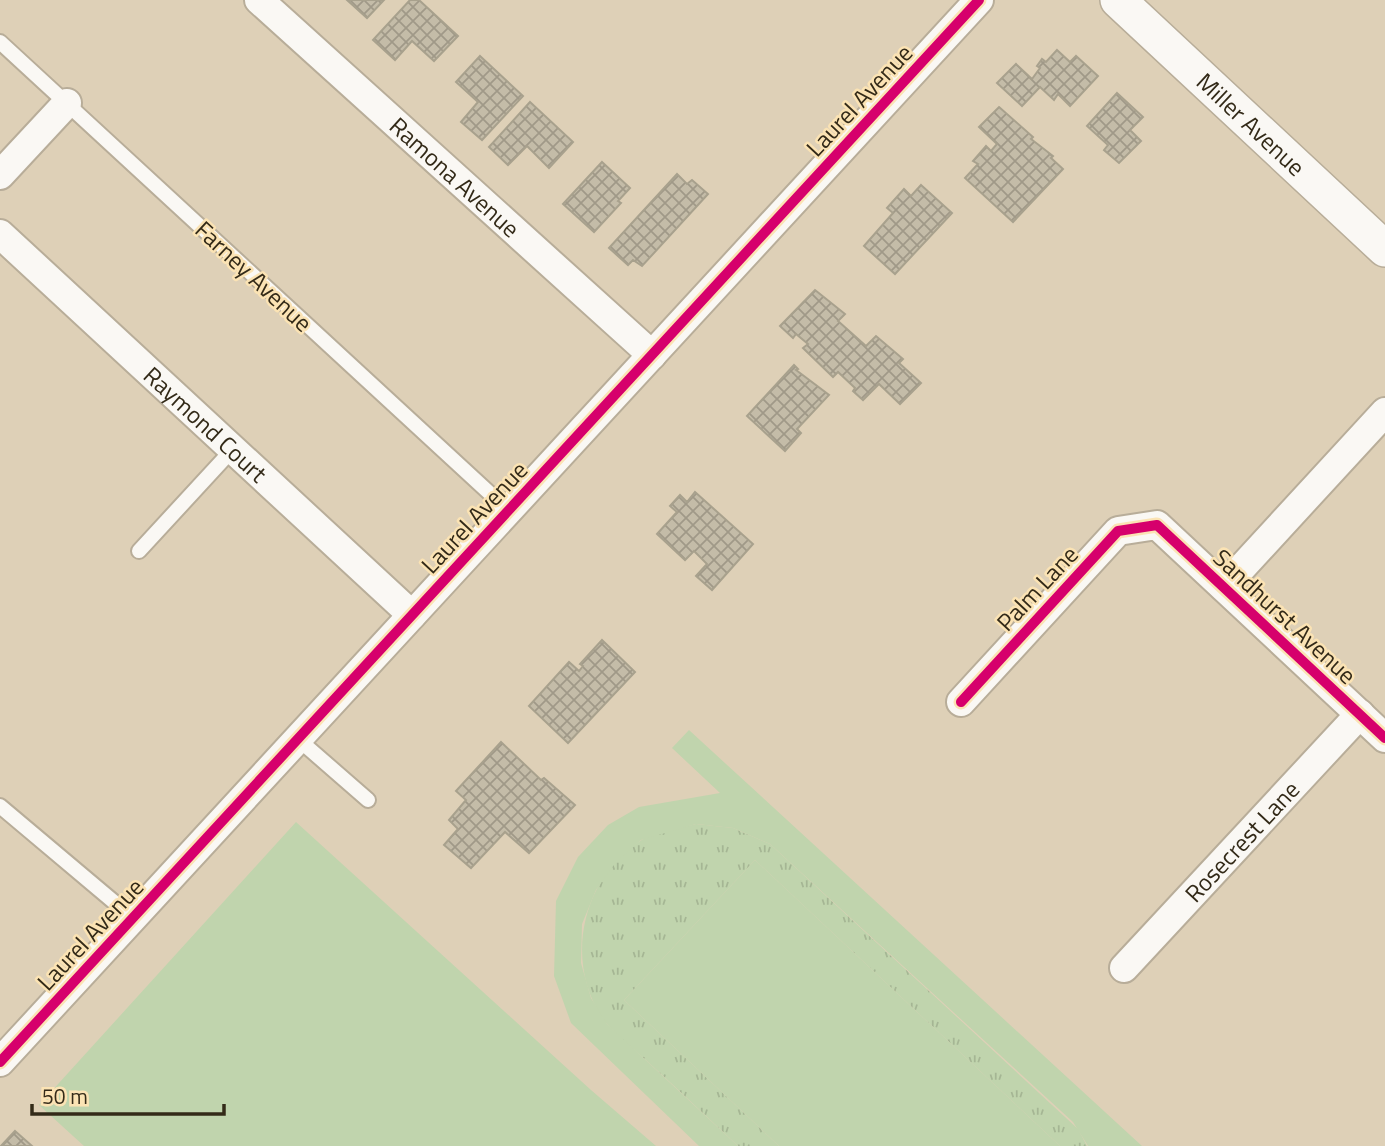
<svg xmlns="http://www.w3.org/2000/svg" width="1385" height="1146" font-family="'Titillium Web',sans-serif">
	<style>
		.grass { fill: url(#grass-tufts) }
		.garden { fill: #c0d4ad }
		.building { fill: url(#building-cross-hatch); stroke: #a8a18d; stroke-width: 2 }
		.lines { fill: none; stroke-linecap: round; stroke-linejoin: round }
		.service-casing { stroke: #b8ad99; stroke-width: 18 }
		.minor-casing { stroke: #b8ad99; stroke-width: 32 }
		.tertiary-casing { stroke: #b8ad99; stroke-width: 38 }
		.service { stroke: #faf8f4; stroke-width: 14 }
		.minor { stroke: #faf8f4; stroke-width: 28 }
		.tertiary { stroke: #faf8f4; stroke-width: 35 }
		.cycleway-casing { stroke: #fbe3b4; stroke-width: 15 }
		.cycleway { stroke: #d6006c; stroke-width: 10 }
		.labels { text-anchor: middle; dominant-baseline: central; stroke-width: 5; stroke-linejoin: round; paint-order: stroke }
		.street-label { font-size: 24px; fill: #332a18; stroke: #fbe3b4 }
	</style>
	<defs>
		<pattern id="grass-tufts" width="24" height="20" patternUnits="userSpaceOnUse" patternTransform="scale(1.75)"><rect width="24" height="20" fill="#c0d4ad"/><path d="M3 7l-1-3M5 7V3M7 7l1-3M15 17l-1-3M17 17v-4M19 17l1-3" fill="none" stroke="#a5b694"/></pattern>
		<pattern id="building-cross-hatch" width="8" height="8" patternUnits="userSpaceOnUse" patternTransform="scale(1.75)"><rect width="8" height="8" fill="#c4bca8"/><path d="M0 0l8 8M0 8l8-8" fill="none" stroke="#a09988"/></pattern>
	</defs>
	<rect width="100%" height="100%" fill="#ded0b7"/>
	<path class="grass" d="M696,824L733,828L770,844L1078,1129L1087,1146H1060L755,860L624,1000L779,1146H738C708,1118 679,1090 649,1063C635,1050 618,1037 606,1023C563,966 580,880 640,841C653,833 680,828 696,824Z"/>
	<g class="garden">
		<polygon points="689,730 1142,1146 1088,1146 1073,1122 770,844 733,828 696,824 641,840 616,862 596,890 582,924 581,963 591,998 607,1024 738,1146 699,1146 571,1023 554,976 556,901 578,857 608,825 639,807 720,793 672,748"/>
		<polygon points="296,822 591,1090 656,1146 84,1146 39,1105"/>
		<polygon points="755,860 1060,1146 779,1146 624,1000"/>
	</g>
	<g class="building">
		<polygon points="347,0 384,0 367,18"/>
		<polygon points="410,0 419,0 458,36 434,61 412,41 395,60 373,40"/>
		<polygon points="1057,50 1070,62 1076,56 1098,76 1070,106 1058,94 1054,100 1040,87 1022,106 997,83 1016,64 1032,79 1040,68 1037,66 1042,59 1046,62"/>
		<polygon points="480,56 523,96 482,140 461,122 478,102 456,82"/>
		<polygon points="1117,93 1143,117 1130,130 1141,141 1119,163 1104,150 1108,145 1087,126"/>
		<polygon points="530,102 573,142 549,168 527,146 508,165 489,147"/>
		<polygon points="999,107 1033,137 1031,139 1053,156 1051,158 1063,169 1013,222 965,178 978,164 973,161 986,146 991,151 997,144 979,127"/>
		<polygon points="602,162 630,188 618,201 621,203 594,232 563,204"/>
		<polygon points="677,174 687,184 692,180 708,194 642,266 633,260 628,265 609,248"/>
		<polygon points="921,185 952,213 895,274 864,246 893,213 887,208 904,189 911,196"/>
		<polygon points="815,290 845,314 838,321 866,346 876,336 903,359 899,363 921,383 900,404 879,384 863,400 853,391 855,388 838,372 833,377 803,348 808,344 796,334 793,338 780,326"/>
		<polygon points="794,365 798,369 796,370 829,395 797,429 801,433 785,451 747,416"/>
		<polygon points="695,492 753,544 712,590 696,576 707,564 694,551 685,560 657,534 677,512 670,506 680,495 687,502"/>
		<polygon points="602,640 635,672 568,743 529,706 569,662 579,671 583,666 580,664"/>
		<polygon points="501,742 541,780 544,778 575,805 529,853 505,832 471,868 444,845 458,829 449,820 466,800 456,791"/>
		<polygon points="15,1131 32,1146 1,1146"/>
	</g>
	<g class="lines">
		<defs>
			<g id="service">
				<polyline points="0,42 509,511"/>
				<polyline points="139,551 233,449"/>
				<polyline points="298,739 368,800"/>
				<polyline points="0,806 133,918"/>
			</g>
			<g id="minor">
				<path id="s1" d="M259,0L652,355"/>
				<polyline points="0,175 67,103"/>
				<path id="s2" d="M0,234L412,615"/>
				<polyline points="1224,587 1385,412"/>
				<polyline points="961,702 1118,531 1157,525 1385,738"/>
				<path id="s3" d="M1124,968L1360,714"/>
				<polyline points="0,1062 979,0"/>
			</g>
			<g id="tertiary">
				<path id="s4" d="M1118,0L1385,249"/>
			</g>
		</defs>
		<use href="#service" class="service-casing"/>
		<use href="#minor" class="minor-casing"/>
		<use href="#tertiary" class="tertiary-casing"/>
		<use href="#service" class="service"/>
		<use href="#minor" class="minor"/>
		<use href="#tertiary" class="tertiary"/>
		<defs>
			<g id="cycleway">
				<polyline points="961,702 1118,531 1157,525 1385,738"/>
				<polyline points="0,1062 979,0"/>
			</g>
		</defs>
		<use href="#cycleway" class="cycleway-casing"/>
		<use href="#cycleway" class="cycleway"/>
	</g>
	<g class="labels">
		<g class="street-label">
			<text transform="translate(859 100) rotate(-47)">Laurel Avenue</text>
			<text stroke="none"><textPath href="#s4" startOffset="182">Miller Avenue</textPath></text>
			<text stroke="none"><textPath href="#s1" startOffset="264">Ramona Avenue</textPath></text>
			<text transform="translate(254 276) rotate(43)">Farney Avenue</text>
			<text stroke="none"><textPath href="#s2" startOffset="280">Raymond Court</textPath></text>
			<text transform="translate(474 517) rotate(-47)">Laurel Avenue</text>
			<text transform="translate(1037 588) rotate(-47)">Palm Lane</text>
			<text transform="translate(1285 616) rotate(43)">Sandhurst Avenue</text>
			<text stroke="none"><textPath href="#s3" startOffset="173">Rosecrest Lane</textPath></text>
			<text transform="translate(90 934) rotate(-47)">Laurel Avenue</text>
		</g>
	</g>
	<path d="M32 1104v10h192v-10" fill="none" stroke="#332a18" stroke-width="3.5"/>
	<text x="42" y="1104" font-size="21" fill="#332a18" stroke="#fbe3b4" stroke-width="5" paint-order="stroke">50 m</text>
</svg>
